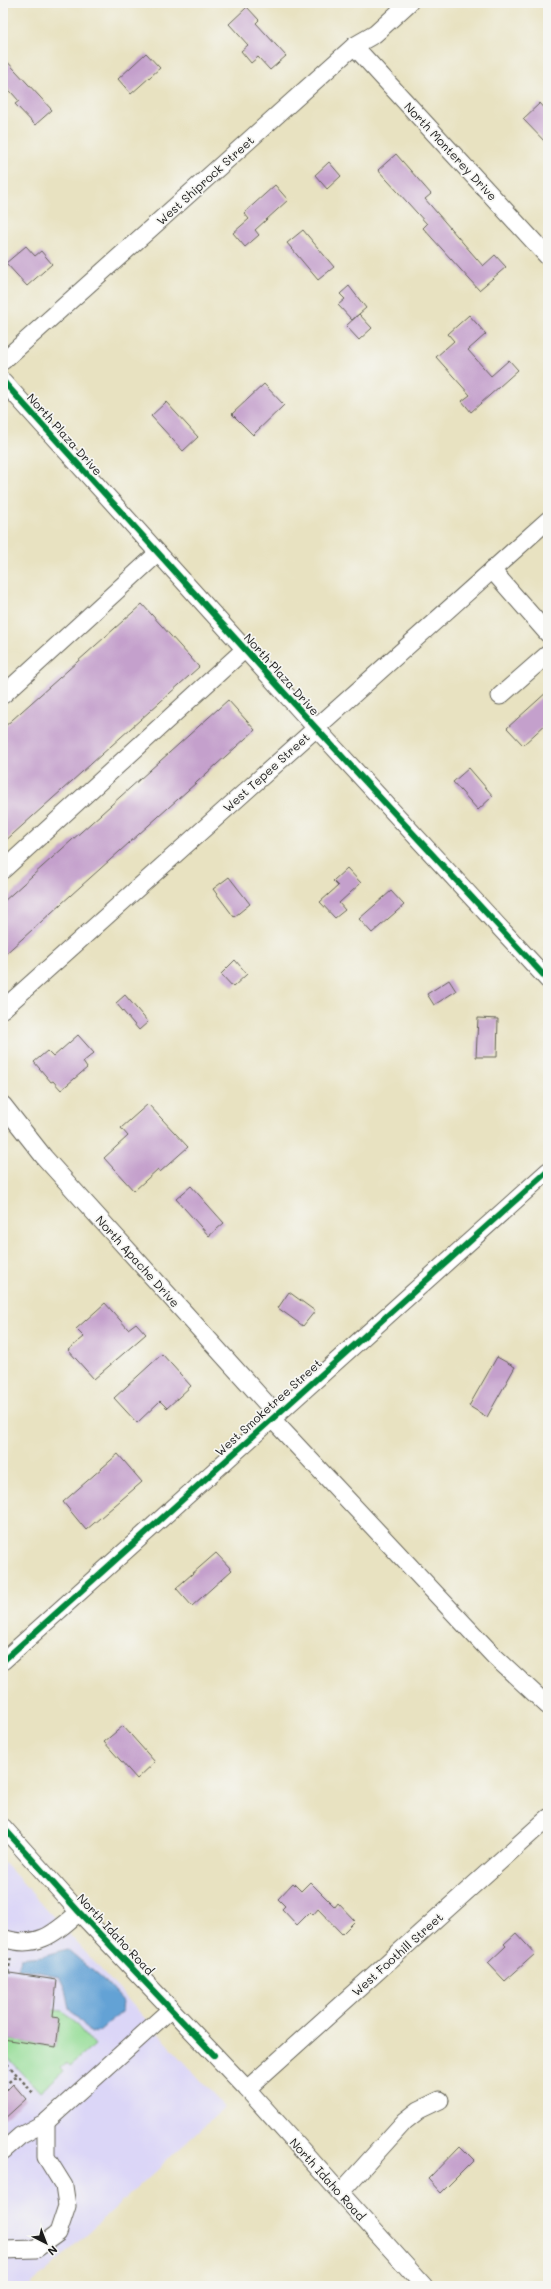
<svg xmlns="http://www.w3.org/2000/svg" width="551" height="2289" font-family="Mali,sans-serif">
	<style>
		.built { fill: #dbd6f7 }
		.green { fill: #95dd97; stroke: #587c5a }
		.water { fill: #64a2d5; stroke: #405f78 }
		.building { fill: #c4a0cc }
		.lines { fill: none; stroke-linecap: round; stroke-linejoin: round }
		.minor-casing { stroke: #636156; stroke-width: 19 }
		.path { stroke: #636156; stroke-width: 2.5; stroke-dasharray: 3 3; stroke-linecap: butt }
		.minor { stroke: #fff; stroke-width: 17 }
		.cycleway-casing { stroke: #f6f6f2; stroke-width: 8 }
		.cycleway { stroke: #00873e; stroke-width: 6 }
		.labels { text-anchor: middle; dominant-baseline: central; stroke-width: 3.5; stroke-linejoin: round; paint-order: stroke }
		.street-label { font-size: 12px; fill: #1c1c1c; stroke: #f6f6f2 }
	</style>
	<rect width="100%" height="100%" fill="#f6f6f2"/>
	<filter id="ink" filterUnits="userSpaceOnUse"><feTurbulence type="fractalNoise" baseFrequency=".025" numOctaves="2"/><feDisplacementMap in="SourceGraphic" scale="8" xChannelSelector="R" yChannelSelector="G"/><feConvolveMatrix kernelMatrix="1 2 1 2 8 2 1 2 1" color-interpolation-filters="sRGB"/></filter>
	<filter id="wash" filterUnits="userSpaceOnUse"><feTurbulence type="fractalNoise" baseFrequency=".012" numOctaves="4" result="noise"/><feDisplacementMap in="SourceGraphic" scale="16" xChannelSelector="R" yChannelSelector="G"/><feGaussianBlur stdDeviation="0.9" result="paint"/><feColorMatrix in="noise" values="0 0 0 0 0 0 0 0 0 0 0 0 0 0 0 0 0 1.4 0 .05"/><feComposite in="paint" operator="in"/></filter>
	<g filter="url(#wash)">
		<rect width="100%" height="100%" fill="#e8e2c1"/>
		<polygon class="built" points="3,1861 225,2107 30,2286 3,2286"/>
		<polygon class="green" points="52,2010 64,2011 94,2045 69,2066 66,2063 61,2067 64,2071 40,2092 3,2052 4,2039 56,2047 60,2019 51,2017"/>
		<polygon class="water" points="67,1949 106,1982 123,2001 122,2011 99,2031 91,2033 69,2008 65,1989 59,1976 18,1968 20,1958 42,1956"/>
		<g id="blocks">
			<g class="building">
				<polygon points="247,7 259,20 256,23 286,56 270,70 258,57 251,63 241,51 248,45 229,24"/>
				<polygon points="146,53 160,68 131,94 118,79"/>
				<polygon points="3,57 52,110 35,125 15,104 19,101 3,83"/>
				<polygon points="540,103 548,112 548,145 523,119"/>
				<polygon points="396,154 431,194 425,199 483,266 495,255 506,267 479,290 423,228 427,224 378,170"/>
				<polygon points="329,162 341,176 327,189 315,175"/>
				<polygon points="275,185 288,200 255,230 259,235 245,247 233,233 249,219 244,213"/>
				<polygon points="303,230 334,267 318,280 287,243"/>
				<polygon points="26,246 35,256 41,251 52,264 27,286 6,263"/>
				<polygon points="349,286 366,308 359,314 372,328 359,340 346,326 359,314 352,320 338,305 345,299 340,294"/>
				<polygon points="469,315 486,334 468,350 491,376 509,360 518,370 471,412 462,401 470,395 436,357 454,341 448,334"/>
				<polygon points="264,384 284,405 253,435 232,414"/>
				<polygon points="166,402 198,437 183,451 151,416"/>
				<polygon points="142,604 199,667 3,843 3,728"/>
				<polygon points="548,691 548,722 523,745 507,728"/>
				<polygon points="228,700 255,730 3,956 3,902"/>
				<polygon points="469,768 493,796 478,810 453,782"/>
				<polygon points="347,868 361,883 339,903 345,910 335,918 320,902 338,886 333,881"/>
				<polygon points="229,877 250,904 234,917 213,889"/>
				<polygon points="391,891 404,905 372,933 359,919"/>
				<polygon points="235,960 247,974 233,987 221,974"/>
				<polygon points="449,980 456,991 434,1005 427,994"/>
				<polygon points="125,995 148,1022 139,1030 116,1003"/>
				<polygon points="478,1018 498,1019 497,1057 476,1057"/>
				<polygon points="78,1035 94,1053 83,1062 87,1068 61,1090 53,1081 51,1082 34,1062 47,1051 53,1057"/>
				<polygon points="148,1104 188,1147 160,1172 158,1169 134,1191 104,1158 128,1136 121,1128"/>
				<polygon points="191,1186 224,1223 209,1236 176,1199"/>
				<polygon points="289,1292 315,1311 303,1326 278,1308"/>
				<polygon points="105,1303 128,1329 136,1323 146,1334 94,1379 68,1350 84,1337 76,1329"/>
				<polygon points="162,1354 191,1386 167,1408 160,1401 137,1423 114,1398"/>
				<polygon points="497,1357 515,1367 487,1417 469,1406"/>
				<polygon points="118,1454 142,1482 86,1530 63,1502"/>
				<polygon points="216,1553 232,1570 192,1606 176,1588"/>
				<polygon points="123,1726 155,1762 137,1779 104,1742"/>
				<polygon points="310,1882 335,1907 338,1903 355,1921 342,1934 318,1909 313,1915 310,1912 297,1925 282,1909 285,1906 278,1899 293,1883 301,1891"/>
				<polygon points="516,1933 535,1954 505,1981 488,1963 506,1946 504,1944"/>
				<polygon points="3,1972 57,1980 53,2017 60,2018 56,2047 3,2039"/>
				<polygon points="13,2084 26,2099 3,2120 3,2094"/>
				<polygon points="460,2146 474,2160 441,2193 428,2179"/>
			</g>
		</g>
	</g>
	<g filter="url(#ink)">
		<use href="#blocks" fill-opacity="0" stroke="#636156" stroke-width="1"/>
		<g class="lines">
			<defs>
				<g id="minor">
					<polyline points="354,46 548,257"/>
					<polyline points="3,361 354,46 375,34 409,3"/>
					<polyline points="3,381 316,728 548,980"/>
					<polyline points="492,570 548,634"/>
					<polyline points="3,695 158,553"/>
					<polyline points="500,696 548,654"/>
					<polyline points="3,870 245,649"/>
					<polyline points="3,1009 548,520"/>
					<polyline points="3,1105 44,1157 276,1414"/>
					<polyline points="271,1418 494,1656 548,1706"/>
					<polyline points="3,1661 548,1171"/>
					<polyline points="3,1827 79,1912 247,2089 424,2286"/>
					<path d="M3,1938C37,1950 55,1933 79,1912"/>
					<polyline points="247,2089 548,1818"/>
					<polyline points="3,2151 20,2136 46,2122 171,2009"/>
					<polyline points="340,2193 405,2121 419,2110 440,2100"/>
					<polyline points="3,2250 36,2249 58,2233 67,2206 64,2186 46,2157 46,2122"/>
				</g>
			</defs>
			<use href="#minor" class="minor-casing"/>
			<g class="path">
				<polyline points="8,1973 11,1956"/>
				<polyline points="3,2059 33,2093"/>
				<polyline points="4,2086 17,2075"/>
			</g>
			<use href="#minor" class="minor"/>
			<defs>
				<g id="cycleway">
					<polyline points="3,381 316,728 548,980"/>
					<polyline points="3,1661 548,1171"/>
					<polyline points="3,1827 79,1912 214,2055"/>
				</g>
			</defs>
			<use href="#cycleway" class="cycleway-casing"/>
			<use href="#cycleway" class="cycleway"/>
		</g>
	</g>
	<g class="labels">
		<g class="street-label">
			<text transform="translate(451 151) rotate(47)">North Monterey Drive</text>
			<text transform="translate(205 180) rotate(-42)">West Shiprock Street</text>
			<text transform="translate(65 434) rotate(48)">North Plaza Drive</text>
			<text transform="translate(282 674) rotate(48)">North Plaza Drive</text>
			<text transform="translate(266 772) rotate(-42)">West Tepee Street</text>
			<text transform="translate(138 1261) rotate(48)">North Apache Drive</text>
			<text transform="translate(268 1407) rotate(-42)">West Smoketree Street</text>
			<text transform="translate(116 1934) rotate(47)">North Idaho Road</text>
			<text transform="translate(397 1954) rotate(-42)">West Foothill Street</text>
			<text transform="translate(328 2179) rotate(48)">North Idaho Road</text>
		</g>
	</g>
	<rect width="551" height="2289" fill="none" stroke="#f6f6f2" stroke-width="16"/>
	<g transform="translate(46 2243) rotate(138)" stroke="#f6f6f2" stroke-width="3" paint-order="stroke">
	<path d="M0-3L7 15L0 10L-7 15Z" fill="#1c1c1c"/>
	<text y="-6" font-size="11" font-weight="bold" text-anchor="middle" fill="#1c1c1c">N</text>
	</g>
</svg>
